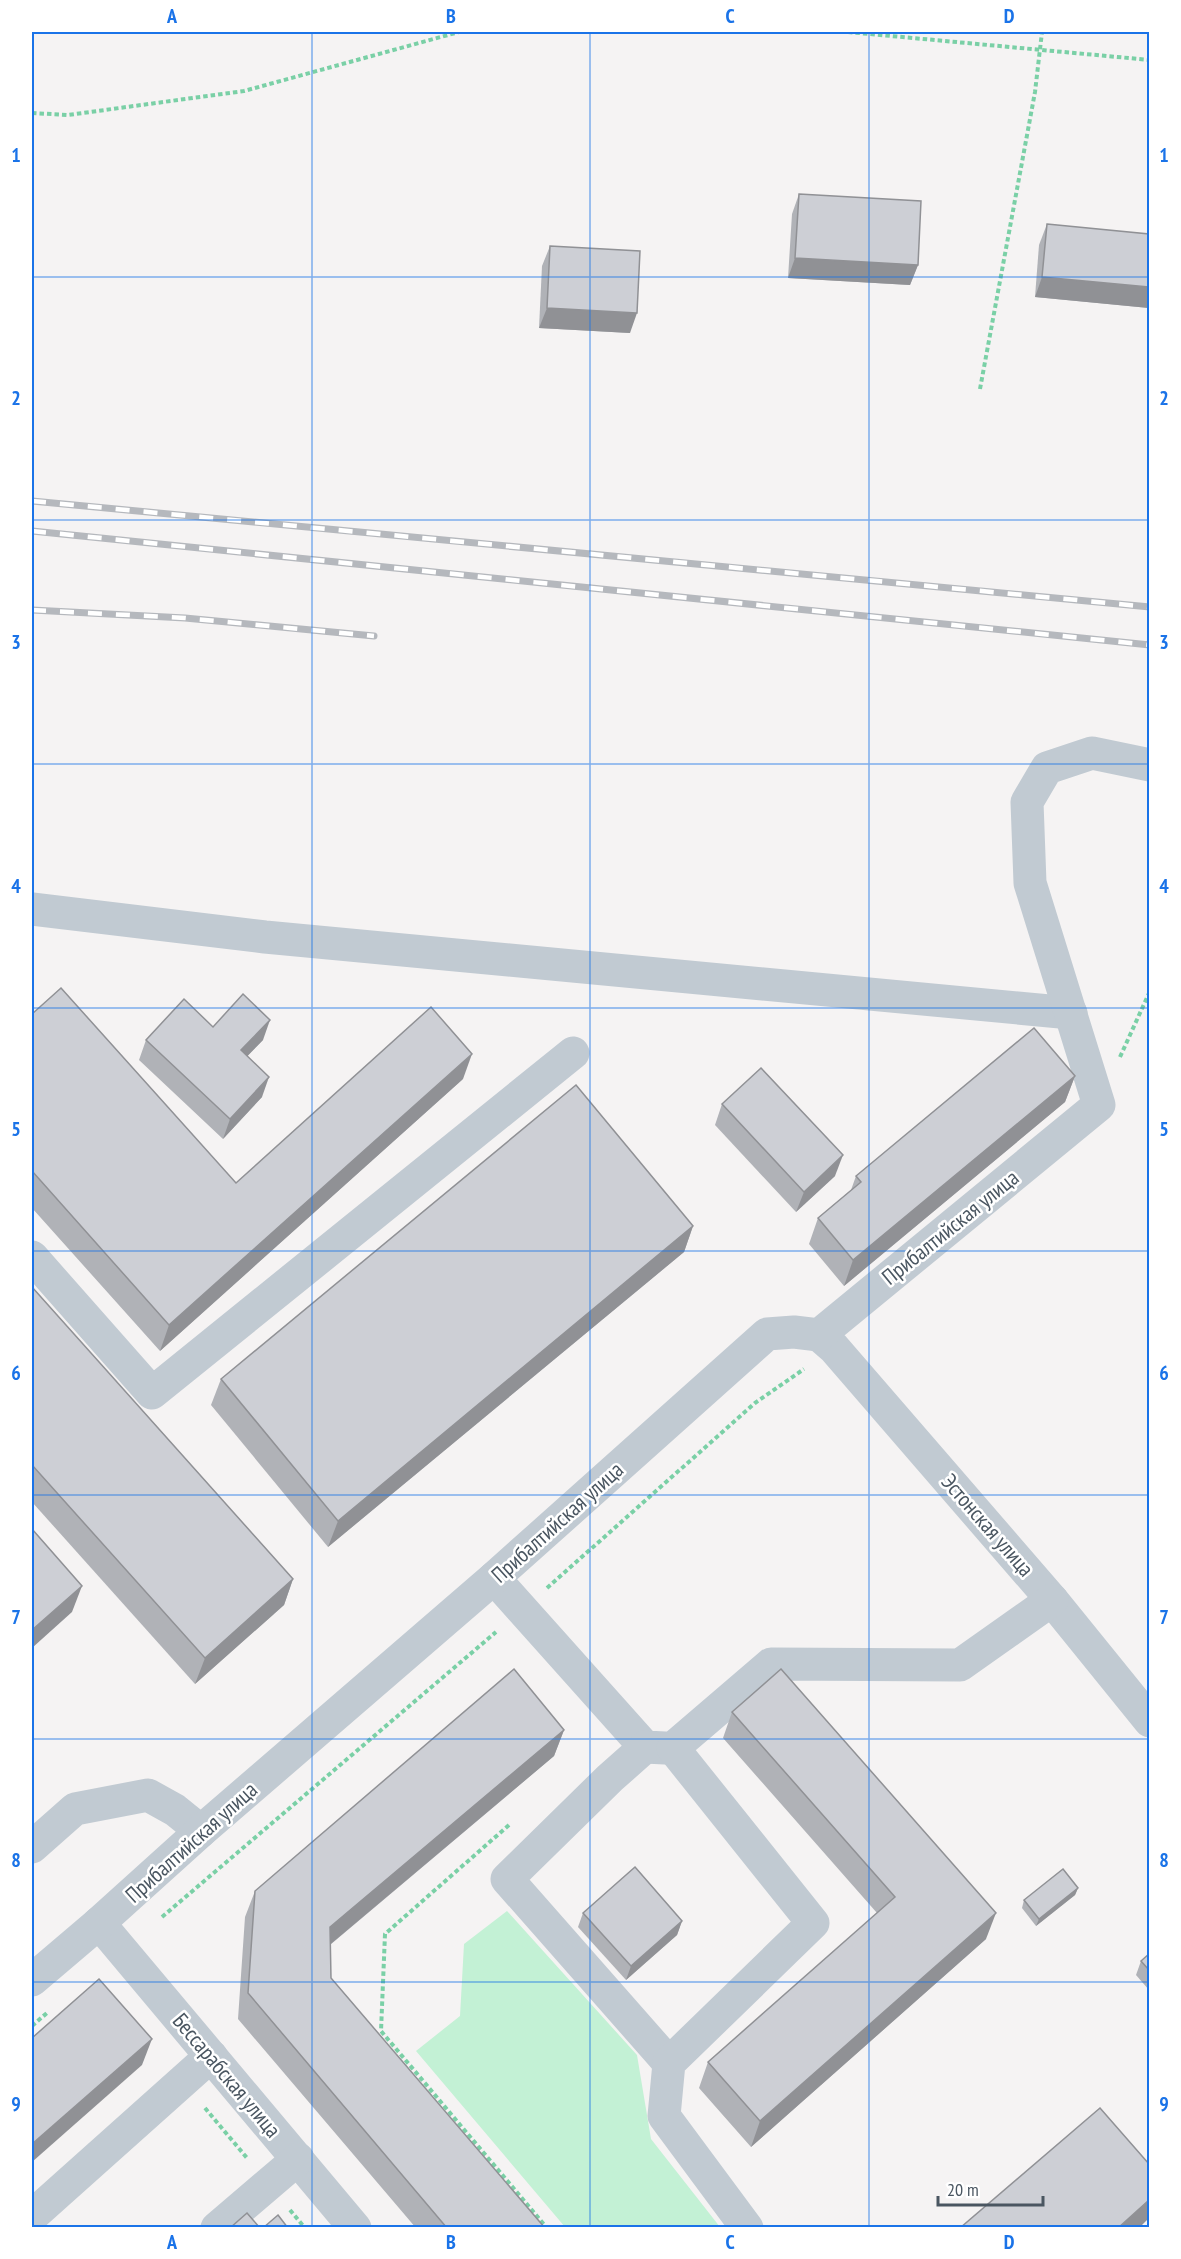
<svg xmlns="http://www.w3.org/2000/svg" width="1181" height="2259" font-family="'PT Sans Narrow',sans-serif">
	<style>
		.green { fill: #c3f1d5 }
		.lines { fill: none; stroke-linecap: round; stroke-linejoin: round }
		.path { stroke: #7ad0a6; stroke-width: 4; stroke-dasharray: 4.5 3; stroke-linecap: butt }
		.minor { stroke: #c1cad2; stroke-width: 33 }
		.rail-casing { stroke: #b5b8bd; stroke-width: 7 }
		.rail { stroke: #fff; stroke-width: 4.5; stroke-dasharray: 14; stroke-linecap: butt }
		.wall { fill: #b0b2b7 }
		.shaded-wall { fill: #909195 }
		.building { fill: #cdcfd5; stroke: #909195; stroke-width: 1.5 }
		.grid { fill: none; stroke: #1a73e8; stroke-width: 1.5; stroke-opacity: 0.55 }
		.labels { text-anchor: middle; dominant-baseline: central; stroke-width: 5; stroke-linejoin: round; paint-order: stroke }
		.street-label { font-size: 22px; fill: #4a5661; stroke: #fff }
		.neatline { fill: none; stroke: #1a73e8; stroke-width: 2 }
		.grid-label { font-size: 20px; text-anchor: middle; font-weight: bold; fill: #1a73e8 }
	</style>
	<rect width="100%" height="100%" fill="#f5f3f3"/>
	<polygon class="green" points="507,1911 637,2055 651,2139 720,2227 565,2227 416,2051 460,2016 464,1944"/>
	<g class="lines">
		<g class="path">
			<polyline points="848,32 1150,60"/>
			<polyline points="32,113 68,115 244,91 459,32"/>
			<polyline points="980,389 1035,92 1042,32"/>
			<polyline points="1120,1057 1150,991"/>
			<polyline points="547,1588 755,1403 804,1369"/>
			<polyline points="509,1825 385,1934 381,2031 547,2228"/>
			<polyline points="162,1917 496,1632"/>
			<polyline points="32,2026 48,2012"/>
			<polyline points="205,2108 247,2158"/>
			<polyline points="290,2210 305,2228"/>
		</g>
		<g class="minor">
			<polyline points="32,909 265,937 1071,1013"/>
			<polyline points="32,1257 152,1393 573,1053"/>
			<polyline points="819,1335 834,1348 1052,1600 1150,1721"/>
			<polyline points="494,1578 645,1747 665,1748"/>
			<polyline points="645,1747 610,1778 507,1879 669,2063"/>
			<polyline points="32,1847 75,1809 148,1795 175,1810 201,1831"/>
			<polyline points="99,1923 355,2228"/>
			<polyline points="32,1980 99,1923 201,1831 494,1578 767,1334 794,1332 819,1335 1099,1105 1030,883 1027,802 1047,768 1092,753 1150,765"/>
			<polyline points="32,2216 211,2056"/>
			<polyline points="217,2228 298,2159"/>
			<polyline points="747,2228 664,2116 669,2063 813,1923 673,1748 771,1664 960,1665 1052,1600"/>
		</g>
		<defs>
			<g id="rail">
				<polyline points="32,501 1150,607"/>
				<polyline points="32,531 1150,645"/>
				<polyline points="32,610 185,618 374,636"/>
			</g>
		</defs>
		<use href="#rail" class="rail-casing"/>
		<use href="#rail" class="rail"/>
	</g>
	<g class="wall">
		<polygon points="799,194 918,265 910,285 788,278 792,214"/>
		<polygon points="1047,224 1149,234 1149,308 1035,297 1039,245"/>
		<polygon points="550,246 630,333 539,328 542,266"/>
		<polygon points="32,1014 236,1183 463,1079 160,1351 32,1208"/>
		<polygon points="213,1027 263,1040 247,1056 262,1097 223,1139 139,1060 146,1040"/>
		<polygon points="1075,1076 1065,1102 844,1286 809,1244 818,1218 851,1190 856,1176"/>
		<polygon points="722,1104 835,1176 796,1212 715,1125"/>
		<polygon points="693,1226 684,1252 328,1547 211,1405 221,1379"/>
		<polygon points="32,1287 293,1579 284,1605 195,1684 32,1502"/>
		<polygon points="732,1712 986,1939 751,2147 699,2088 708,2062 877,1913 723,1738"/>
		<polygon points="564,1730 554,1756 330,1945 331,1978 545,2228 416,2228 238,2019 245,1917 255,1891"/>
		<polygon points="1078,1888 1075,1895 1036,1926 1022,1908 1024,1900"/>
		<polygon points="583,1913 682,1921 677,1935 626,1980 578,1927"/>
		<polygon points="1149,1954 1149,1990 1136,1975 1141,1961"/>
	</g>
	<g class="shaded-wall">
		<polygon points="795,258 918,265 910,285 788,278"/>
		<polygon points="1042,277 1149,287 1149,308 1035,297"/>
		<polygon points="547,308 637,313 630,333 539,328"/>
		<polygon points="270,1020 263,1040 233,1071 241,1050"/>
		<polygon points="472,1054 463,1079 160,1351 169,1325"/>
		<polygon points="1075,1076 1065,1102 844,1286 853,1260"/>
		<polygon points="269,1077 262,1097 223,1139 230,1119"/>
		<polygon points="843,1155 835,1176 796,1212 804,1192"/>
		<polygon points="693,1226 684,1252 328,1547 338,1521"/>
		<polygon points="293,1579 284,1605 195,1684 205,1658"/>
		<polygon points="82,1586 72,1612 32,1648 32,1630"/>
		<polygon points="564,1730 554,1756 320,1953 330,1927"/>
		<polygon points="1078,1888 1075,1895 1036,1926 1039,1919"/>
		<polygon points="996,1913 986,1939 751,2147 760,2121"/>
		<polygon points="682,1921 677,1935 626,1980 631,1966"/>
		<polygon points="152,2039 142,2065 32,2162 32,2144"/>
		<polygon points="1149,2200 1149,2218 1139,2228 1118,2228"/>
	</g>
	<g class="building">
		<polygon points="799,194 921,201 918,265 795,258"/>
		<polygon points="1047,224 1149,234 1149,287 1042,277"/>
		<polygon points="550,246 640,251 637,313 547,308"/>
		<polygon points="61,988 236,1183 431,1007 472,1054 169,1325 32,1171 32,1014"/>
		<polygon points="243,994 270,1020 241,1050 269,1077 230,1119 146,1040 184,999 213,1027"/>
		<polygon points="1034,1028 1075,1076 853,1260 818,1218 861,1182 856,1176"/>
		<polygon points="761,1068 843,1155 804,1192 722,1104"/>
		<polygon points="576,1085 693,1226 338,1521 221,1379"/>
		<polygon points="32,1287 293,1579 205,1658 32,1465"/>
		<polygon points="32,1529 82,1586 32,1630"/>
		<polygon points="514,1669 564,1730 330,1927 331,1978 545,2228 447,2228 248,1993 255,1891"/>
		<polygon points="781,1669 996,1913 760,2121 708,2062 895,1897 732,1712"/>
		<polygon points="635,1867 682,1921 631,1966 583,1913"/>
		<polygon points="1063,1869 1078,1888 1039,1919 1024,1900"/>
		<polygon points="1149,1954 1149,1970 1141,1961"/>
		<polygon points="99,1979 152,2039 32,2144 32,2038"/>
		<polygon points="1100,2108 1149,2164 1149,2200 1118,2228 960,2228"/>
		<polygon points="247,2213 260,2228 230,2228"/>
		<polygon points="278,2215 288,2228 263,2228"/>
	</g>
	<path class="grid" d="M312,32V2228M590,32V2228M869,32V2228M32,277H1150M32,520H1150M32,764H1150M32,1008H1150M32,1251H1150M32,1495H1150M32,1739H1150M32,1982H1150"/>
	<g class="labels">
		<g class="street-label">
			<text transform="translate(950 1227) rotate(-39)">Прибалтийская улица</text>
			<text transform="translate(557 1522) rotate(-42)">Прибалтийская улица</text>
			<text transform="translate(988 1525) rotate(49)">Эстонская улица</text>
			<text transform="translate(191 1842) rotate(-42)">Прибалтийская улица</text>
			<text transform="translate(227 2075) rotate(50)">Бессарабская улица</text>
		</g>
	</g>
	<rect width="1181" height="2259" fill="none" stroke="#ffffff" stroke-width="66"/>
	<path d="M938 2196v9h105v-9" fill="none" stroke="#4a5661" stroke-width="3"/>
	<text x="947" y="2196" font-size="18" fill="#4a5661" stroke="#ffffff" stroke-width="4.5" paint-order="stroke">20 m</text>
	<rect x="33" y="33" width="1115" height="2193" class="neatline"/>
	<g class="grid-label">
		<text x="172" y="23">A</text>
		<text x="451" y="23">B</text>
		<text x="730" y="23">C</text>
		<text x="1009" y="23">D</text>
		<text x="16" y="162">1</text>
		<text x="1164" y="162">1</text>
		<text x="16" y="405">2</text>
		<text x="1164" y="405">2</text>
		<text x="16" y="649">3</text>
		<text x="1164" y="649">3</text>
		<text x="16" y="893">4</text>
		<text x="1164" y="893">4</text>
		<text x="16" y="1136">5</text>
		<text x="1164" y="1136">5</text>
		<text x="16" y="1380">6</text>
		<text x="1164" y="1380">6</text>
		<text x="16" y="1624">7</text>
		<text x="1164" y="1624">7</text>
		<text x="16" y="1867">8</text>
		<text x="1164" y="1867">8</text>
		<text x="16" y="2111">9</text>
		<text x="1164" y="2111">9</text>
		<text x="172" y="2249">A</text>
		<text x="451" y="2249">B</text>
		<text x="730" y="2249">C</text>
		<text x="1009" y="2249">D</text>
	</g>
</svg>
